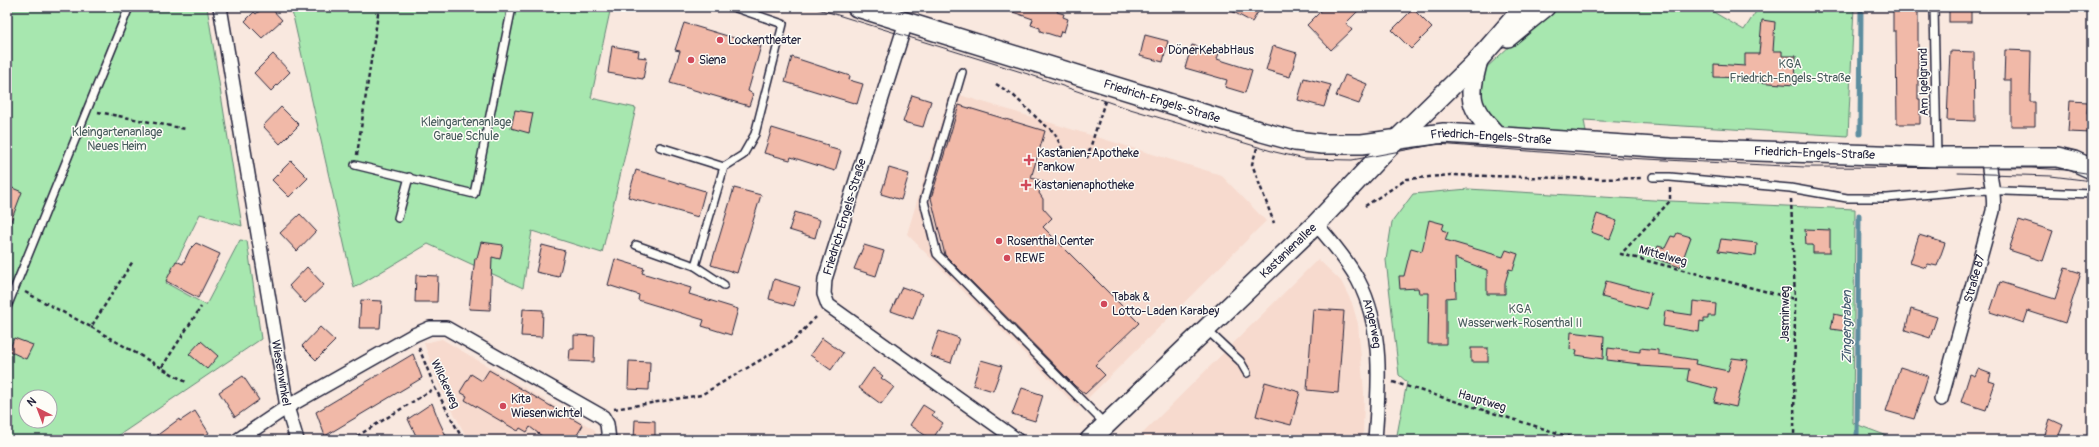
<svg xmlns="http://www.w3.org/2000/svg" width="2099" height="447" font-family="Pangolin,sans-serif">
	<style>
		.built { fill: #f7dace }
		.green { fill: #a7e7af; stroke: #648475; fill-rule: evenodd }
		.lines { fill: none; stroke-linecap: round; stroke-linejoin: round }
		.stream { stroke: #5d8d9f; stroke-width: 5 }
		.building { fill: #f1b9a8; stroke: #22223b }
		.lane-casing { stroke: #22223b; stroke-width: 10 }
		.street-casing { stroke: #22223b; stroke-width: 16 }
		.secondary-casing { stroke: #22223b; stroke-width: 22 }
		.path { stroke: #22223b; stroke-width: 2.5; stroke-dasharray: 4 3; stroke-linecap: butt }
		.lane { stroke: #fdfcf7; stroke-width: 7 }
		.street { stroke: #fdfcf7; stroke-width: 13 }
		.secondary { stroke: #fdfcf7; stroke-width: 19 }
		.tram { stroke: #22223b; stroke-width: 1 }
		.poi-dot { fill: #d1495b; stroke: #fdfcf7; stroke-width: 1.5 }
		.labels { text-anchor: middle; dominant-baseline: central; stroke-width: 3; stroke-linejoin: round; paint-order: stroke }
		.poi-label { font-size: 12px; fill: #22223b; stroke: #fdfcf7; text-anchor: start }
		.park-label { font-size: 12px; fill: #4a5d5e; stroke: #fdfcf7 }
		.street-label { font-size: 12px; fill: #22223b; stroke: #fdfcf7 }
		.water-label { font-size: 13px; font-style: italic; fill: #3f576d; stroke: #fdfcf7 }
	</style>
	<rect width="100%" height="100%" fill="#f9e8df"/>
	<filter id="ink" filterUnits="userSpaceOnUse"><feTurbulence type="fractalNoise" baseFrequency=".025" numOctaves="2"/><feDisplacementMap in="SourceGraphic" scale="8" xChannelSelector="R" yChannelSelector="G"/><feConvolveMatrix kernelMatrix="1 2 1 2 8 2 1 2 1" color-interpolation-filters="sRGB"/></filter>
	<g filter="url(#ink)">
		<g class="built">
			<polygon points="950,92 1221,175 1266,221 1078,408 907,234"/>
			<polygon points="1318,259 1341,281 1352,303 1358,324 1364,392 1363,440 1136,440"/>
			<polygon points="442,339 595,430 597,440 468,440 439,385 424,343"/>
		</g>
		<g class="green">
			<path d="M7,7H207L242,226L200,214L166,283L206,305L240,240L247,241L261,339L112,440H7ZM26,397H50V421H26Z"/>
			<polygon points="291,7 611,7 591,98 636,108 602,253 532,231 523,288 428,244 354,288"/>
			<polygon points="1552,7 1705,7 1744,30 1759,7 1854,7 1848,136 1584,120 1586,132 1512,133 1489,124 1477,83 1485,69"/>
			<polygon points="1468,189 1670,201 1855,209 1853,423 1898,440 1396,440 1407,382 1399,375 1386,260 1392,222 1413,194"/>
		</g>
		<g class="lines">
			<g class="stream">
				<polyline points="1860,134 1861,7"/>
				<polyline points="1857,440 1859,215"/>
			</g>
		</g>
		<g class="building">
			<polygon points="264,7 270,7 282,20 262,38 245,21 254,12 256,14"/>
			<polygon points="1004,7 1059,7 1057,12 1064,14 1063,17 1068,19 1064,32 1061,31 1059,37 1040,31 1040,28 1031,25 1033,19 1004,9"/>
			<polygon points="1224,7 1261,7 1252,22"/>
			<polygon points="1325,7 1362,7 1346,23 1352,30 1331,50 1307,25"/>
			<rect x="1949" y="7" width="22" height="15"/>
			<polygon points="1413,9 1432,28 1411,49 1392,30"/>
			<polygon points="1893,10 1918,10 1918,99 1920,99 1920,124 1897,124 1896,31 1893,31"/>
			<polygon points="1762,20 1775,22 1773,51 1782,51 1782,56 1796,56 1795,85 1744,81 1744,78 1714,77 1714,64 1745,66 1745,54 1759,54"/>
			<polygon points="684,23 761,46 748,91 753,94 749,106 670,83 680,51 675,50"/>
			<polygon points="1145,35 1168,41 1163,62 1140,56"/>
			<polygon points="1192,45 1219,53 1217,59 1252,70 1245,93 1225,87 1227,80 1185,68"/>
			<polygon points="612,46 639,51 638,57 647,58 643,79 608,73"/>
			<polygon points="1273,46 1297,53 1290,77 1266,70"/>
			<polygon points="2005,50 2031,51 2030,102 2035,102 2035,126 2011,126 2011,80 2004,80"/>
			<polygon points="1950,51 1974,52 1975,121 1947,120"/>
			<polygon points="273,54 290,72 271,91 254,73"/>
			<polygon points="792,57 850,76 849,80 863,84 857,104 785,82"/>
			<polygon points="1345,75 1367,84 1359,104 1336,96"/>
			<polygon points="1304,78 1331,85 1324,107 1298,100"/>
			<polygon points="912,95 931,101 923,127 903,122"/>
			<polygon points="2070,101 2088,102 2087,114 2092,114 2092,133 2068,132"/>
			<polygon points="959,105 1045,131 1031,178 1043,181 1039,193 1043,199 1043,208 1052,218 1043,227 1139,323 1095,365 1105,375 1085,394 1075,386 945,255 931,198"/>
			<polygon points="281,107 299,125 280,144 263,126"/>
			<polygon points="515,110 533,113 529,133 511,128"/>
			<polygon points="772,128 828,145 827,147 841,151 835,171 791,157 790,160 764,153"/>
			<polygon points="291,161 308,178 289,197 272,180"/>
			<polygon points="889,168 909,174 901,200 881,194"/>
			<polygon points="636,170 705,191 698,217 628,197"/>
			<polygon points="10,187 22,192 8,229 7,196"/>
			<polygon points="734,188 761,195 737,273 711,265"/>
			<polygon points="795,212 820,220 815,238 789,230"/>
			<polygon points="300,214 316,231 297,251 280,233"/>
			<polygon points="1597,214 1617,221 1610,239 1591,232"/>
			<polygon points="1429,220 1444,224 1442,230 1448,232 1445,240 1503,257 1506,250 1518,254 1513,270 1509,269 1505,283 1505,294 1487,294 1487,270 1455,258 1456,297 1446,298 1446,344 1428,344 1429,293 1419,293 1418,288 1400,289 1399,276 1404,276 1411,248 1422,251"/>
			<polygon points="2019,220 2053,231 2043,261 2009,250"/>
			<polygon points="1805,229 1830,230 1830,253 1813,253 1813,245 1806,245"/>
			<polygon points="1677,233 1691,237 1680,267 1654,258 1658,246 1665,248 1671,236 1675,237"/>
			<polygon points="1919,235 1945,243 1937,266 1928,264 1926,268 1910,263"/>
			<polygon points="1721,239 1757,243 1756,256 1718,251"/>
			<polygon points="481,242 503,245 500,259 492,257 490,310 469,309 475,258 477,258"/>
			<polygon points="196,243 220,254 198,298 166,281 176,261 183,264 190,249"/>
			<polygon points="542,245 565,251 559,277 536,272"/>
			<polygon points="864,245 884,251 876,276 854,269"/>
			<polygon points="615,259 644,268 642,273 691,288 689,294 738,309 731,335 702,326 704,320 638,300 639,295 608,285"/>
			<polygon points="307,267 324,285 305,303 289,286"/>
			<polygon points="2065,268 2081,273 2065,323 2028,311 2024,323 1990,312 2000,282 2055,299"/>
			<polygon points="416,275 438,276 437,302 415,302"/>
			<polygon points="774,279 800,287 794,306 769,299"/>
			<polygon points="1606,281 1651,293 1647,309 1602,297"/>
			<polygon points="902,287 922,294 913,319 891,311"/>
			<polygon points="361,300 382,301 380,328 359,328"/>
			<polygon points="1693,301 1716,304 1715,316 1708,316 1708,319 1704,319 1704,322 1700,321 1699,332 1663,326 1665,311 1692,315"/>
			<polygon points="523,309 543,310 542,337 521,336"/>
			<polygon points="1313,309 1344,311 1338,393 1307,390"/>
			<polygon points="1911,309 1937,317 1930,338 1905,330"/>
			<polygon points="1834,314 1847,317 1845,331 1831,329"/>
			<polygon points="320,327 335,341 316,360 302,346"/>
			<polygon points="939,331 959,338 951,363 930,356"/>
			<polygon points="1571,332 1604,336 1603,359 1576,355 1577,350 1570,349"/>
			<polygon points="574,335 595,336 594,362 569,361 570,349 574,349"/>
			<polygon points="14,338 33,345 26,359 9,351"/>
			<polygon points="822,338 843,353 831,370 810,355"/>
			<polygon points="201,341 218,356 207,369 189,354"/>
			<rect x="1471" y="348" width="17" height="14"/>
			<polygon points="1608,348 1640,352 1640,348 1658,350 1658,354 1696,360 1695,364 1728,371 1732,358 1748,360 1736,407 1714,402 1718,389 1687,381 1689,369 1639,366 1639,364 1607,360"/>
			<polygon points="413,354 422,378 325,436 316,412"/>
			<polygon points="981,360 1002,366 993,391 973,385"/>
			<polygon points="629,361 650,362 649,390 628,389"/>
			<polygon points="1900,367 1928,376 1914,419 1886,411"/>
			<polygon points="873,368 883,376 881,378 894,387 881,404 859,388"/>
			<polygon points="1978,369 1991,374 1989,381 1995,383 1986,410 1961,402 1970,374 1975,376"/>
			<polygon points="489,370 583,425 574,440 547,440 530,427 527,432 520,428 518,431 465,400 467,396 460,392 471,374 482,381"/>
			<polygon points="243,376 259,400 235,417 219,392"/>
			<polygon points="1265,382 1300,392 1291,425 1256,416"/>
			<polygon points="1022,388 1043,395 1035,421 1012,414"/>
			<polygon points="432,403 439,421 448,440 418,440 408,419"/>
			<polygon points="923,405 934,412 932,415 943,423 932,440 910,425"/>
			<polygon points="195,411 209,433 199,440 151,440 179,419 180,421"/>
			<polygon points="2050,419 2063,425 2057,440 2045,435"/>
			<polygon points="635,420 655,421 655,440 634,440"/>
		</g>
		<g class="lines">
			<defs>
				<g id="lane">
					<polyline points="1934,7 1937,157"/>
					<polyline points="962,72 924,201 937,254 1105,424"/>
					<polyline points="660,147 724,167"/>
					<polyline points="355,165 474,194 512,7"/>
					<polyline points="1653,177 1670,177 1790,188 1847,198 1887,198 1977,190 2092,194"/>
					<polyline points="398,218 409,177"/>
					<polyline points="636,245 695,266 724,285"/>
					<polyline points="695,266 724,167 743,155 755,134 783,24 733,7"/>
					<polyline points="7,307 129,7"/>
					<polyline points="1207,330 1240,361 1247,373"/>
				</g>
				<g id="street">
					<path id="s1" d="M220,7L287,407L297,440"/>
					<polyline points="906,22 825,279 824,294 828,305 1017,440"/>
					<path id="s2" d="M1316,224C1331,241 1347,260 1358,280C1384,329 1379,387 1375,440"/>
					<path id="s3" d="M1941,399L1993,211C1996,192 1988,175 1988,157"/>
					<polyline points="238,440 287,407 414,335 430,328 446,328 603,417 607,424 609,440"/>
				</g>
				<g id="secondary">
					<path id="s4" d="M857,7L1262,132L1295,141L1322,144H1362L1444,133L1670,148L1937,157H2057L2074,161L2092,169"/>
					<polyline points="1508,37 1545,7"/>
					<path d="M1478,60C1468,99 1468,105 1496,135"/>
					<path id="s5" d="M1090,440L1316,224L1381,155L1478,60L1524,7"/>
				</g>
			</defs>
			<use href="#lane" class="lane-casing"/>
			<use href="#street" class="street-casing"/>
			<use href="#secondary" class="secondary-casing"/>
			<g class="path">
				<polyline points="996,84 1013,95 1042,123 1054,132 1064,152"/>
				<polyline points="98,112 186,129"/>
				<polyline points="1257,148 1252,164 1274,223"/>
				<polyline points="357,155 379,7"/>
				<polyline points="1087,158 1105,101"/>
				<polyline points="1670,188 1670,201 1621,254 1795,299"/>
				<polyline points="1791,199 1795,299 1794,440"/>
				<polyline points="1365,206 1407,179 1451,175 1600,179 1643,178"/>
				<polyline points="25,292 91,327 133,261"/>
				<polyline points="91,327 186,382"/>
				<polyline points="419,348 435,388 463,440"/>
				<polyline points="162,367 201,307"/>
				<polyline points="1393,382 1580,440"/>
				<polyline points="614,409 701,395 793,341 818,315"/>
				<polyline points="351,440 435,388"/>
			</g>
			<use href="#lane" class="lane"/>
			<use href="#street" class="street"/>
			<use href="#secondary" class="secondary"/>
			<g class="tram">
				<polyline points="812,7 1031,75 1120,106 1275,152 1305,159 1352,160 1438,144 1606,157 1805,167 2032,168 2066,170 2092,174"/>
				<polyline points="1958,173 2051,176 2092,181"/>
			</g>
		</g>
	</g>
	<g class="poi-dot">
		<circle cx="720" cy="40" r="4"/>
		<circle cx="1160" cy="50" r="4"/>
		<circle cx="691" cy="60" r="4"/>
		<path d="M1027 154h4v4h4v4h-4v4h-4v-4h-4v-4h4z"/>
		<path d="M1024 179h4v4h4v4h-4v4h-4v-4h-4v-4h4z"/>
		<circle cx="999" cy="241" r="4"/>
		<circle cx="1007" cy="258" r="4"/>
		<circle cx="1104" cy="304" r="4"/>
		<circle cx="503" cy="406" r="4"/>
	</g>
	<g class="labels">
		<g class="poi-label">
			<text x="728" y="40">Lockentheater</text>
			<text x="1168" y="50">DönerKebabHaus</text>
			<text x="699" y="60">Siena</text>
			<text x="1037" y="153">Kastanien-Apotheke<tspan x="1037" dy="14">Pankow</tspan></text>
			<text x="1034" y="185">Kastanienaphotheke</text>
			<text x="1007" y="241">Rosenthal Center</text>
			<text x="1015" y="258">REWE</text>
			<text x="1112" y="297">Tabak &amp;<tspan x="1112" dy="14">Lotto-Laden Karabey</tspan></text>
			<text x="511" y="399">Kita<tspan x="511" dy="14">Wiesenwichtel</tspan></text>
		</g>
		<g class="park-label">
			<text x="1790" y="64">KGA<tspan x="1790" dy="14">Friedrich-Engels-Straße</tspan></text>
			<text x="466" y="122">Kleingartenanlage<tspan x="466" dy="14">Graue Schule</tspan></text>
			<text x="117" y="132">Kleingartenanlage<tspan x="117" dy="14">Neues Heim</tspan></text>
			<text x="1520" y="309">KGA<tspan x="1520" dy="14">Wasserwerk-Rosenthal II</tspan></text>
		</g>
		<g class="street-label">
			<text transform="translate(1924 82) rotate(-91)">Am Igelgrund</text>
			<text stroke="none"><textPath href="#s4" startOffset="319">Friedrich-Engels-Straße</textPath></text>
			<text stroke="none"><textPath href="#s4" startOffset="655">Friedrich-Engels-Straße</textPath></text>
			<text stroke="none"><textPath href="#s4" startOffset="979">Friedrich-Engels-Straße</textPath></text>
			<text transform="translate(845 217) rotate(-73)">Friedrich-Engels-Straße</text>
			<text stroke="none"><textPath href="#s5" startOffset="274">Kastanienallee</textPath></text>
			<text transform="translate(1663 256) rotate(15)">Mittelweg</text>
			<text stroke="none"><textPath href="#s3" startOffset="125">Straße 87</textPath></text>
			<text transform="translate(1785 314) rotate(-90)">Jasminweg</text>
			<text stroke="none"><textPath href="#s2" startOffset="116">Angerweg</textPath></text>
			<text stroke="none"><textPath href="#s1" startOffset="371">Wiesenwinkel</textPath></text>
			<text transform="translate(445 384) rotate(65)">Wilckeweg</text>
			<text transform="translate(1482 401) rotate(17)">Hauptweg</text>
		</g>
		<g class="water-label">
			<text transform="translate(1847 327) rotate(-90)">Zingergraben</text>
		</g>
	</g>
	<rect width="2099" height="447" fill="none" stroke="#fdfcf7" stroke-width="24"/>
	<rect x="12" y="12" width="2075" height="423" fill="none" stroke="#22223b" stroke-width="1.5" filter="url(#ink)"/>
	<g transform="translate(38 409) rotate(318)"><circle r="19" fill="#fdfcf7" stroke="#a5a5ac"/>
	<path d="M0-3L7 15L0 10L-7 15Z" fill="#d1495b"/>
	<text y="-6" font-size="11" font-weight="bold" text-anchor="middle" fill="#22223b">N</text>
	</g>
</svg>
